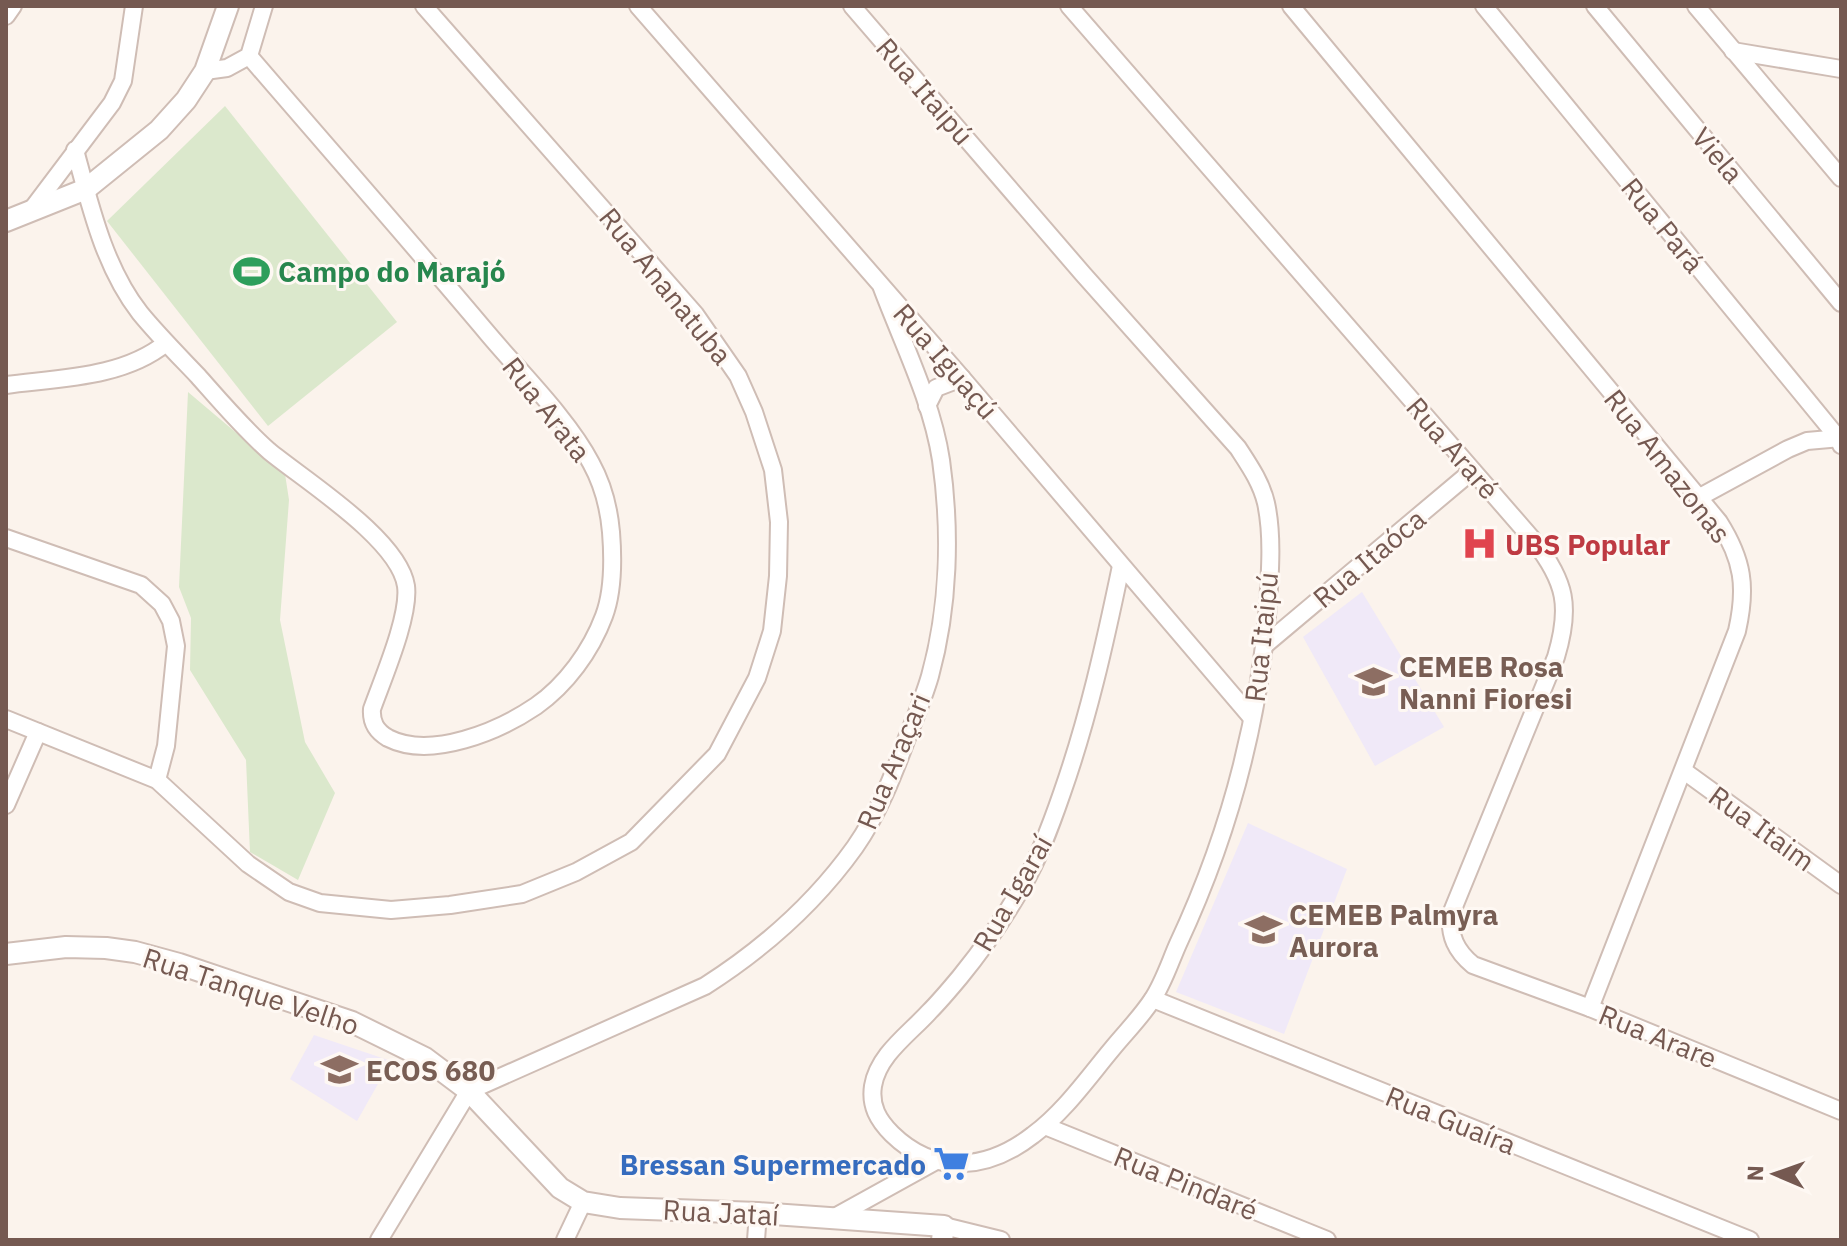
<svg xmlns="http://www.w3.org/2000/svg" width="1847" height="1246" font-family="'IBM Plex Sans',sans-serif">
	<style>
		.education { fill: #f0e9f8 }
		.green { fill: #dbe8cc }
		.lines { fill: none; stroke-linecap: round; stroke-linejoin: round }
		.minor-casing { stroke: #cfbdb5; stroke-width: 20 }
		.tertiary-casing { stroke: #cfbdb5; stroke-width: 24 }
		.minor { stroke: #fff; stroke-width: 16 }
		.tertiary { stroke: #fff; stroke-width: 20 }
		.labels { text-anchor: middle; dominant-baseline: central; stroke-width: 6; stroke-linejoin: round; paint-order: stroke }
		.street-label { font-size: 28px; fill: #755951; stroke: #fef8f3 }
		.leisure-label { font-size: 28px; font-weight: bold; fill: #27864d; stroke: #fef8f3; text-anchor: start }
		.health-label { font-size: 28px; font-weight: bold; fill: #be3a42; stroke: #fef8f3; text-anchor: start }
		.education-label { font-size: 28px; font-weight: bold; fill: #785e54; stroke: #fef8f3; text-anchor: start }
		.shop-label { font-size: 28px; font-weight: bold; fill: #366cbe; stroke: #fef8f3; text-anchor: end }
	</style>
	<rect width="100%" height="100%" fill="#fbf3ec"/>
	<g class="education">
		<polygon points="1362,592 1444,727 1375,766 1303,637"/>
		<polygon points="1248,823 1347,869 1284,1034 1176,992"/>
		<polygon points="314,1035 391,1061 357,1121 290,1079"/>
	</g>
	<g class="green">
		<polygon points="225,106 397,322 268,426 107,221"/>
		<polygon points="188,392 285,474 289,500 280,620 305,742 335,793 298,880 250,852 246,760 190,670 191,618 179,587"/>
	</g>
	<g class="lines">
		<defs>
			<g id="minor">
				<polyline points="638,6 962,378 1252,718"/>
				<path d="M852,6L1083,274L1238,448C1249,465 1261,482 1266,503C1273,535 1270,573 1268,605C1259,722 1228,837 1178,944C1170,962 1163,984 1152,1000C1141,1017 1125,1033 1112,1049C1087,1079 1064,1112 1033,1135C988,1170 935,1176 892,1134C878,1120 870,1106 873,1086C878,1055 909,1034 929,1012C940,1001 950,989 960,977C983,949 1004,918 1022,887C1039,858 1051,825 1062,793C1088,719 1105,643 1121,566"/>
				<path d="M1069,6L1534,541C1566,582 1571,607 1556,657L1451,914C1449,936 1456,951 1473,965L1590,1008L1841,1111"/>
				<path d="M1291,6L1719,522C1743,560 1747,587 1737,631L1590,1008"/>
				<polyline points="1484,6 1839,439 1841,445"/>
				<polyline points="1595,6 1841,303"/>
				<polyline points="1696,6 1841,178"/>
				<polyline points="6,16 13,6"/>
				<polyline points="1733,51 1841,69"/>
				<polyline points="205,71 227,68 249,56 264,6"/>
				<path d="M75,150C90,205 104,267 140,313C158,335 178,355 198,376C221,402 243,428 269,451C304,480 399,539 406,586C410,616 383,678 372,709C371,722 376,731 388,738C431,760 499,731 536,706C566,685 591,651 604,616C613,592 613,557 611,532C609,509 602,483 591,463C568,419 521,373 489,335C410,241 329,149 249,56"/>
				<polyline points="29,213 112,103 123,81 134,6"/>
				<path d="M6,385C59,378 123,378 166,343"/>
				<polyline points="927,406 936,388 962,378"/>
				<polyline points="1698,498 1788,449 1807,441 1841,438"/>
				<polyline points="6,538 141,585 162,604 171,621 176,646 166,746 157,780"/>
				<polyline points="1265,645 1472,471"/>
				<polyline points="6,719 157,780 248,864 289,892 320,903 391,910 450,905 522,894 576,872 631,842 717,754 757,678 772,631 778,576 779,522 773,470 754,412 738,376 695,314 424,6"/>
				<polyline points="1684,771 1841,885"/>
				<polyline points="6,805 38,732"/>
				<polyline points="1153,999 1750,1240"/>
				<polyline points="1045,1126 1327,1240"/>
				<polyline points="833,1218 936,1161"/>
				<polyline points="944,1226 1001,1240"/>
				<path d="M379,1240L469,1091L705,986C763,949 815,903 855,847C878,814 893,776 907,738C915,718 924,697 930,676C949,607 951,531 941,460C932,401 903,344 882,288"/>
				<polyline points="565,1240 583,1202"/>
				<polyline points="756,1240 758,1213"/>
			</g>
			<g id="tertiary">
				<polyline points="6,221 86,189 159,130 186,100 205,71 228,6"/>
				<polyline points="6,954 66,947 106,948 135,952 179,964 352,1022 425,1058 469,1091 560,1188 583,1202 620,1208 758,1213 944,1226 942,1240"/>
			</g>
		</defs>
		<use href="#minor" class="minor-casing"/>
		<use href="#tertiary" class="tertiary-casing"/>
		<use href="#minor" class="minor"/>
		<use href="#tertiary" class="tertiary"/>
	</g>
	<defs>
		<symbol id="stadium-bare" viewBox="-9 -9 18 18"><path d="M0-5a6.5 5 0 1 0 0 10a6.5 5 0 1 0 0-10ZM-3.5-1.8h7v3.6h-7Z" fill="#2e9e5b" stroke="#fef8f3" stroke-width="2.5" paint-order="stroke"/></symbol>
		<symbol id="hospital-bare" viewBox="-9 -9 18 18"><path d="M-5-5h3v3.5h4V-5h3V5h-3V1.5h-4V5h-3Z" fill="#e0444e" stroke="#fef8f3" stroke-width="2.5" paint-order="stroke"/></symbol>
		<symbol id="school-bare" viewBox="-9 -9 18 18"><path d="M0-5L7-2L0 1L-7-2ZM-4 1L0 2.5L4 1V4Q0 6-4 4Z" fill="#8d6e63" stroke="#fef8f3" stroke-width="2.5" paint-order="stroke"/></symbol>
		<symbol id="supermarket-bare" viewBox="-9 -9 18 18"><path d="M-6-5.5h2.5l.6 2H6L4.5 2H-2.5L-4.4-4H-6ZM-1.5 3.2a1.3 1.3 0 1 0 .1 0ZM3 3.2a1.3 1.3 0 1 0 .1 0Z" fill="#3f7fe0" stroke="#fef8f3" stroke-width="2.5" paint-order="stroke"/></symbol>
	</defs>
	<g fill-rule="evenodd">
		<use href="#stadium-bare" x="226" y="246" width="51" height="51"/>
		<use href="#hospital-bare" x="1454" y="518" width="51" height="51"/>
		<use href="#school-bare" x="1348" y="656" width="51" height="51"/>
		<use href="#school-bare" x="1238" y="904" width="51" height="51"/>
		<use href="#school-bare" x="314" y="1044" width="51" height="51"/>
		<use href="#supermarket-bare" x="926" y="1138" width="51" height="51"/>
	</g>
	<g class="labels">
		<g class="street-label">
			<text transform="translate(925 91) rotate(49)">Rua Itaipú</text>
			<text transform="translate(1718 155) rotate(50)">Viela</text>
			<text transform="translate(1663 225) rotate(51)">Rua Pará</text>
			<text transform="translate(666 286) rotate(51)">Rua Ananatuba</text>
			<text transform="translate(946 361) rotate(49)">Rua Iguaçú</text>
			<text transform="translate(547 409) rotate(52)">Rua Arata</text>
			<text transform="translate(1453 448) rotate(49)">Rua Araré</text>
			<text transform="translate(1668 466) rotate(52)">Rua Amazonas</text>
			<text transform="translate(1369 558) rotate(-40)">Rua Itaóca</text>
			<text transform="translate(1261 637) rotate(-84)">Rua Itaipú</text>
			<text transform="translate(893 761) rotate(-67)">Rua Araçari</text>
			<text transform="translate(1762 828) rotate(36)">Rua Itaim</text>
			<text transform="translate(1012 893) rotate(-60)">Rua Igaraí</text>
			<text transform="translate(251 991) rotate(18)">Rua Tanque Velho</text>
			<text transform="translate(1658 1036) rotate(22)">Rua Arare</text>
			<text transform="translate(1451 1120) rotate(22)">Rua Guaíra</text>
			<text transform="translate(1186 1183) rotate(22)">Rua Pindaré</text>
			<text transform="translate(721 1212) rotate(3)">Rua Jataí</text>
		</g>
		<g class="leisure-label">
			<text x="278" y="271">Campo do Marajó</text>
		</g>
		<g class="health-label">
			<text x="1505" y="544">UBS Popular</text>
		</g>
		<g class="education-label">
			<text x="1399" y="666">CEMEB Rosa<tspan x="1399" dy="32">Nanni Fioresi</tspan></text>
			<text x="1289" y="914">CEMEB Palmyra<tspan x="1289" dy="32">Aurora</tspan></text>
			<text x="366" y="1070">ECOS 680</text>
		</g>
		<g class="shop-label">
			<text x="926" y="1164">Bressan Supermercado</text>
		</g>
	</g>
	<rect width="1847" height="1246" fill="none" stroke="#755951" stroke-width="16"/>
	<g transform="translate(1775 1174) rotate(272)" stroke="#fef8f3" stroke-width="6" paint-order="stroke">
	<path d="M0-6L14 30L0 20L-14 30Z" fill="#755951"/>
	<text y="-12" font-size="22" font-weight="bold" text-anchor="middle" fill="#755951">N</text>
	</g>
</svg>
